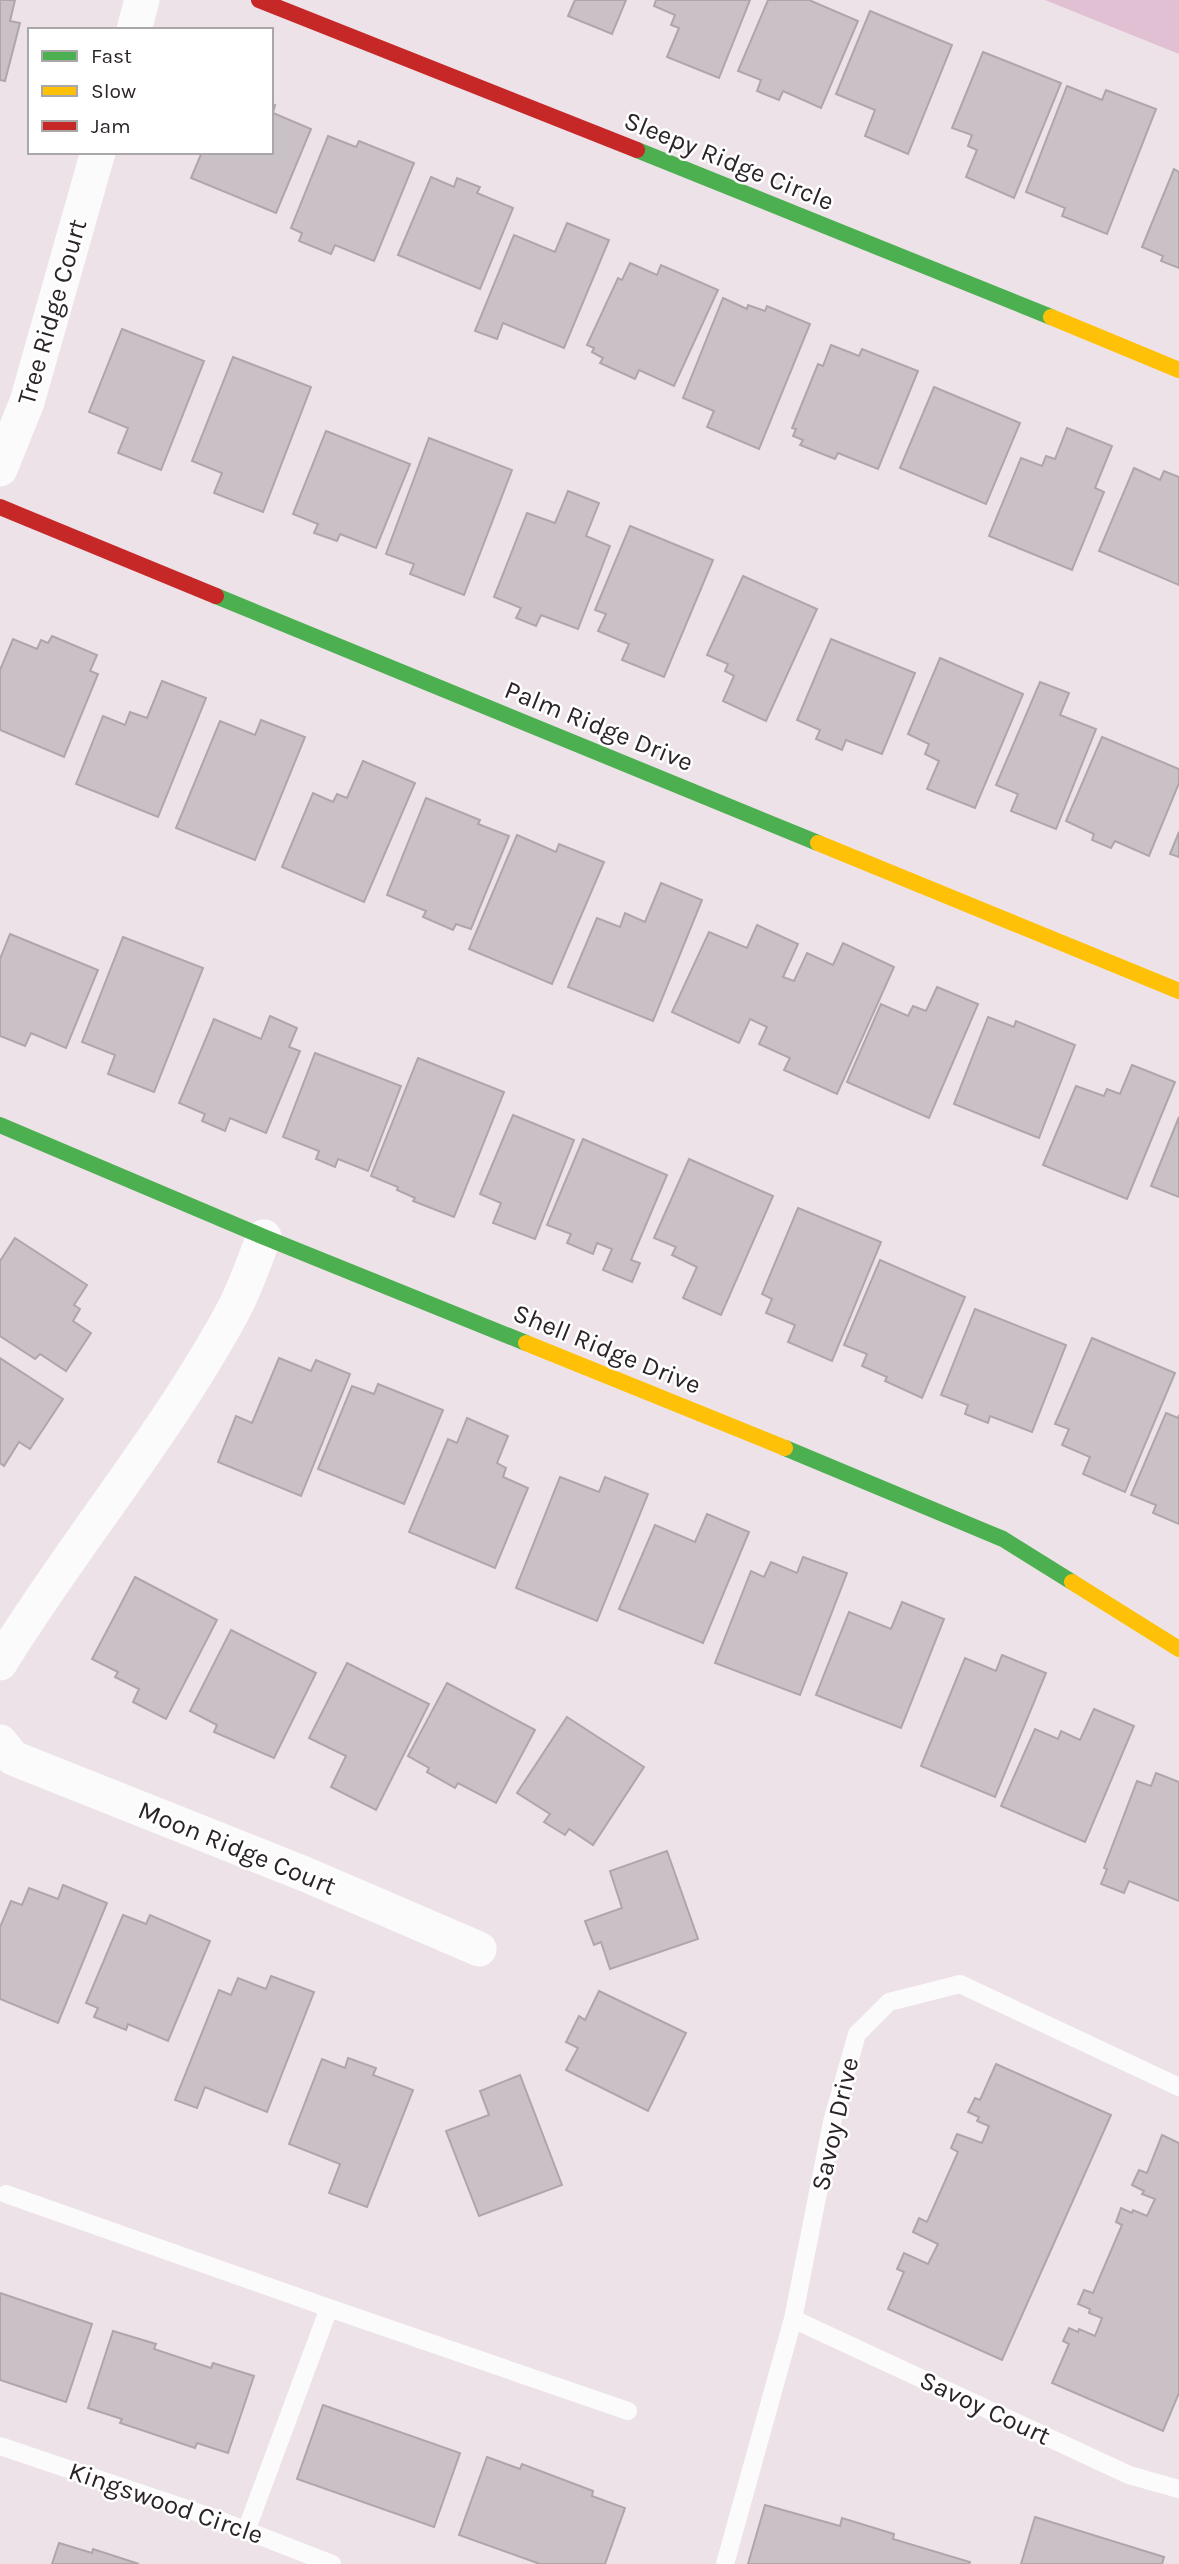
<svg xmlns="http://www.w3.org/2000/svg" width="1179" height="2564" font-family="Karla,sans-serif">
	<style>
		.green { fill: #e1c0d3 }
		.building { fill: #c9c1c5; stroke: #aea6aa; stroke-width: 2 }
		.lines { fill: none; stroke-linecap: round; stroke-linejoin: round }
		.lane { stroke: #fcfbfc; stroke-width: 18 }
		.street { stroke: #fcfbfc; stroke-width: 35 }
		.fast { stroke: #4caf50; stroke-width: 16 }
		.slow { stroke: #ffc107; stroke-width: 16 }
		.jam { stroke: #c62828; stroke-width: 16 }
		.labels { text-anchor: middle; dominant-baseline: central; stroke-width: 5; stroke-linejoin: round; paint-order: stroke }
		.street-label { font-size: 26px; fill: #2b2428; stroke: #fff }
	</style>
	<rect width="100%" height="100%" fill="#ede2e8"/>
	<polygon class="green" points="1045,0 1179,0 1179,54"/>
	<g class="building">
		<polygon points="0,0 15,0 10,21 20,23 5,81 0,80"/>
		<polygon points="575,0 626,0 612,34 568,16"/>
		<polygon points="656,0 750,0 719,78 667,57 679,28 671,25 675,15 654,6"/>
		<polygon points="768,0 809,0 858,21 821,108 783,91 779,100 757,91 761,80 738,71"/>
		<polygon points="870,11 952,45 908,154 865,136 875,110 836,94"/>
		<polygon points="983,52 1061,83 1014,198 966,177 977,150 968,146 972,135 952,128"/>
		<polygon points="1067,86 1102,100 1106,90 1156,109 1107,234 1062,216 1065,208 1026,192"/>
		<polygon points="271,104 275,105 273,113 311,129 276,213 191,178 202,152 271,152"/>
		<polygon points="328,136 356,147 359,141 414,163 374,261 335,245 331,254 299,241 302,233 291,228"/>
		<polygon points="1174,169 1179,172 1179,268 1161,261 1163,256 1142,247"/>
		<polygon points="431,177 454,187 457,178 480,187 477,193 513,208 480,289 398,255"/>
		<polygon points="567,223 609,240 564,348 503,323 497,339 475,331 514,235 555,252"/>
		<polygon points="630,263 657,275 661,265 718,290 674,386 639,370 635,379 600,363 603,358 592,352 594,348 587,345 618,278 622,280"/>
		<polygon points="723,298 747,309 748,305 765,311 767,306 810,324 759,449 707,427 714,411 683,398"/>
		<polygon points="122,329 204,361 161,470 118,453 128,428 89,412"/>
		<polygon points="831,345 859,356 862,349 918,371 878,469 838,453 835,459 800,445 803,440 793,436 796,429 792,428 818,364 823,366"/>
		<polygon points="233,357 311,387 263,512 214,493 222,473 192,461"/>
		<polygon points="934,387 1020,423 986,504 900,468"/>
		<polygon points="1067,428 1112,446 1095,488 1104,492 1072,570 989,536 1021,458 1042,466 1046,456 1055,459"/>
		<polygon points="326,431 410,464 376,548 340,534 337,541 314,533 318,524 293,514"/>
		<polygon points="429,438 512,470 464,595 410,574 414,564 386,554"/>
		<polygon points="1134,468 1160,480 1164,471 1179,477 1179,585 1099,551"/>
		<polygon points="568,491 599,503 586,536 610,546 578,629 541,615 536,626 516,618 521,608 494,597 527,513 555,523"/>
		<polygon points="630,526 713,560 664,677 622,660 629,644 598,631 606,614 595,610"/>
		<polygon points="743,576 817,609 766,721 723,701 734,676 725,671 728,664 707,655"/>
		<polygon points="52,636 97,655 90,671 98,674 64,757 0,730 0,670 13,639 37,649 41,640 48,643"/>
		<polygon points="831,639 915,673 882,754 846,740 842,750 816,739 820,730 797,720"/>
		<polygon points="940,658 1023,694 975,808 927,789 939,761 925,754 929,744 908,734"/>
		<polygon points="162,681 206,698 158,817 76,784 103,716 125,725 130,712 147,718"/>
		<polygon points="1040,682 1069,693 1060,715 1096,729 1056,829 1011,811 1018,794 996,785"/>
		<polygon points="261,720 305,737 255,860 176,828 220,721 255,735"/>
		<polygon points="1102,737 1179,769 1179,783 1149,856 1115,841 1111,848 1092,840 1094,834 1066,821"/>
		<polygon points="363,761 415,783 364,902 282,867 313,793 333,802 337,794 347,798"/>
		<polygon points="426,798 480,820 478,824 509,836 471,929 456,924 453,930 423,917 426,911 387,895"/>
		<polygon points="1179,832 1179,857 1170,854"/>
		<polygon points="517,835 556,852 559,844 604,862 552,984 469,949"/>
		<polygon points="661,883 702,900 653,1021 568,987 597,918 620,927 625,913 645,922"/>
		<polygon points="757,925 798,944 783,977 794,981 807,953 833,965 843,943 894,967 837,1094 784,1070 790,1058 759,1044 767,1027 750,1019 739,1043 672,1012 709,932 747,948"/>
		<polygon points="10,934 98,970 66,1048 31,1033 25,1046 0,1036 0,959"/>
		<polygon points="123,937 203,968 154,1092 108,1074 115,1055 82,1042"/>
		<polygon points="937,987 978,1004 929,1118 847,1082 881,1004 908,1016 913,1006 926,1011"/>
		<polygon points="270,1016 297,1028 289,1047 300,1051 266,1133 230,1118 225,1131 202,1121 205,1114 179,1103 214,1019 261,1039"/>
		<polygon points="988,1017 1014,1027 1016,1021 1075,1045 1039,1138 954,1104"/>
		<polygon points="315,1053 401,1086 368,1171 338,1159 335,1167 316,1159 319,1151 283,1137"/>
		<polygon points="418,1058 504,1092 454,1217 413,1201 415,1198 397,1190 398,1187 371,1176"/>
		<polygon points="1132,1065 1175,1082 1127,1199 1043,1165 1076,1086 1104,1096 1107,1089 1120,1094"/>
		<polygon points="513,1115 574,1140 535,1239 493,1223 501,1203 480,1194"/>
		<polygon points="1179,1117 1179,1197 1151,1186"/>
		<polygon points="583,1139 667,1175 631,1260 640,1263 632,1282 603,1270 612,1249 597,1243 593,1254 567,1243 571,1234 547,1225"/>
		<polygon points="689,1159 773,1196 721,1315 683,1298 697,1267 672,1255 676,1247 654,1238"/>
		<polygon points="798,1208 881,1242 832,1361 788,1342 795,1325 766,1313 772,1299 762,1294"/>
		<polygon points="15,1238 87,1285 74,1305 80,1309 73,1321 91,1333 66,1371 40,1354 35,1359 0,1336 0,1261"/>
		<polygon points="880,1260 965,1297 922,1398 885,1381 887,1377 862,1366 867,1354 844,1345"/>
		<polygon points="975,1309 1066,1345 1032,1432 990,1416 988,1423 965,1414 968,1405 941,1395"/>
		<polygon points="1092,1338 1175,1373 1125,1492 1083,1474 1090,1457 1062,1445 1069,1429 1055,1424"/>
		<polygon points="0,1358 63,1399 30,1449 19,1442 4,1466 0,1463"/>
		<polygon points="279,1358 311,1371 316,1360 350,1374 301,1496 218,1462 236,1416 252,1423"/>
		<polygon points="378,1384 443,1410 404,1504 318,1469 352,1386 374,1394"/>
		<polygon points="1166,1413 1178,1418 1179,1415 1179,1524 1153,1513 1156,1505 1131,1495"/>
		<polygon points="467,1418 508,1436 497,1463 506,1468 503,1477 528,1488 495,1568 409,1532 448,1439 457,1443"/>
		<polygon points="560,1477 599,1492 605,1477 648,1494 597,1621 516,1588"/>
		<polygon points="707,1514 749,1532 703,1643 619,1609 655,1525 695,1542"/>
		<polygon points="803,1557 847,1573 800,1695 715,1663 751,1571 764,1577 771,1562 797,1573"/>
		<polygon points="135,1577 217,1620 166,1719 133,1702 139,1689 115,1677 118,1672 92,1659"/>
		<polygon points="902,1602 944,1619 901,1728 816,1695 849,1612 891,1629"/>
		<polygon points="231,1630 316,1673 274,1758 214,1732 217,1725 190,1711"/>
		<polygon points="1002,1655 1046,1673 995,1797 921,1766 965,1658 996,1671"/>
		<polygon points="347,1663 429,1704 376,1810 331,1787 346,1756 309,1738"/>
		<polygon points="447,1683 535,1730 496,1803 458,1783 455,1788 427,1772 429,1768 408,1756"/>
		<polygon points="1094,1709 1134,1726 1085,1842 1001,1806 1035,1729 1058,1739 1061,1731 1080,1740"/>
		<polygon points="567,1717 644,1767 593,1845 569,1829 565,1835 544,1822 550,1814 517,1793"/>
		<polygon points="1156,1773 1179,1782 1179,1901 1129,1881 1124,1893 1101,1884 1107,1869 1104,1868 1137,1781 1151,1786"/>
		<polygon points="667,1851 698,1939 610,1969 601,1942 594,1945 585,1921 622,1908 610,1871"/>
		<polygon points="63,1885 107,1903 58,2023 0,1999 0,1927 11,1901 22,1905 29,1888 58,1899"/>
		<polygon points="123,1915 146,1924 150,1915 210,1941 168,2041 128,2024 126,2030 94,2017 98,2008 86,2003"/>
		<polygon points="271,1976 314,1992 267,2112 205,2087 197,2108 175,2100 219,1990 231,1995 238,1978 266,1989"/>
		<polygon points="599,1991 686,2033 648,2111 566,2070 578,2048 566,2042 579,2016 585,2020"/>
		<polygon points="348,2058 376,2068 373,2075 413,2090 367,2207 329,2193 340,2164 289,2144 322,2059 345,2068"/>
		<polygon points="996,2064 1111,2115 1002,2360 888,2309 904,2272 897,2269 904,2253 928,2264 938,2244 913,2232 919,2218 927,2222 958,2152 951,2148 957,2134 982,2143 989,2126 977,2121 979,2117 968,2112 975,2098 980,2100"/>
		<polygon points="520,2075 562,2185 479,2216 446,2131 489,2115 480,2091"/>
		<polygon points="1162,2135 1179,2143 1179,2393 1163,2431 1052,2383 1069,2344 1063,2341 1069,2328 1078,2332 1079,2329 1095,2336 1102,2318 1089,2313 1090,2309 1078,2304 1084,2290 1093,2293 1122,2225 1116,2222 1121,2208 1132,2213 1133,2210 1147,2216 1155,2199 1142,2194 1144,2191 1132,2185 1139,2170 1147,2173"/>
		<polygon points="0,2293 92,2324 66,2402 0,2380"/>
		<polygon points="113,2331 156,2344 154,2349 211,2368 213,2363 254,2376 228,2453 197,2443 195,2448 120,2423 122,2419 88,2408"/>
		<polygon points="323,2405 460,2453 434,2527 297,2479"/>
		<polygon points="487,2457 520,2469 522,2464 593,2491 592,2496 625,2508 605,2564 540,2564 459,2535"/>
		<polygon points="765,2505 840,2526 842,2518 894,2534 893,2539 970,2562 969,2564 748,2564"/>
		<polygon points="1035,2517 1164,2557 1162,2564 1021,2564"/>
		<polygon points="59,2543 92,2553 93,2549 139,2564 52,2564"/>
	</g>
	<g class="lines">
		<g class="lane">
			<polyline points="6,2194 329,2308 246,2531"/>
			<polyline points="329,2308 628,2411"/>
			<polyline points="793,2319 1129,2475 1179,2489"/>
			<polyline points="0,2446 211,2517 332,2564"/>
			<polyline points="725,2564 793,2319 832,2122 857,2034 889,2002 960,1984 1179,2087"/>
		</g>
		<g class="street">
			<polyline points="134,30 142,0"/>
			<polyline points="0,469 27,402 98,152"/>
			<path d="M0,1663C74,1543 166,1435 233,1311C246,1287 254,1261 264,1237"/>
			<polyline points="0,1742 13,1758 307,1875 479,1949"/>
		</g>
		<g class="fast">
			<polyline points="637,150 1051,317"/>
			<polyline points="216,596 818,843"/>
			<polyline points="0,1125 264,1237 526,1343"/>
			<polyline points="785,1448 1003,1539 1072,1582"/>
		</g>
		<g class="slow">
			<polyline points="1051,317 1179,370"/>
			<polyline points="818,843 1179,991"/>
			<polyline points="526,1343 785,1448"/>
			<polyline points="1072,1582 1179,1649"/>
		</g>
		<g class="jam">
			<polyline points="259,0 637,150"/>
			<polyline points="0,507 216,596"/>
		</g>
	</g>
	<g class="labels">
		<g class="street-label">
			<text transform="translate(729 161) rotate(22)">Sleepy Ridge Circle</text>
			<text transform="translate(52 312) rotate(-74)">Tree Ridge Court</text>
			<text transform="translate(599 726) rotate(22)">Palm Ridge Drive</text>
			<text transform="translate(607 1349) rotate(22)">Shell Ridge Drive</text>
			<text transform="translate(237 1848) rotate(22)">Moon Ridge Court</text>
			<text transform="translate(835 2124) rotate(-77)">Savoy Drive</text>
			<text transform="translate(985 2408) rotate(25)">Savoy Court</text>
			<text transform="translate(166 2503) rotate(19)">Kingswood Circle</text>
		</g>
	</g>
	<rect x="28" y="28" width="245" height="126" fill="#ffffff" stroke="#aaa7a9" stroke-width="2"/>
	<rect x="42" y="51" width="35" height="10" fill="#4caf50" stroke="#aaa7a9" stroke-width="2"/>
	<text x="91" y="63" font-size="21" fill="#2b2428">Fast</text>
	<rect x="42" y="86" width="35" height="10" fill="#ffc107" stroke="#aaa7a9" stroke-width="2"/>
	<text x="91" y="98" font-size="21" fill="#2b2428">Slow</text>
	<rect x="42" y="121" width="35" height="10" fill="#c62828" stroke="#aaa7a9" stroke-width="2"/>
	<text x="91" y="133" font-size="21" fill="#2b2428">Jam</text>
</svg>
